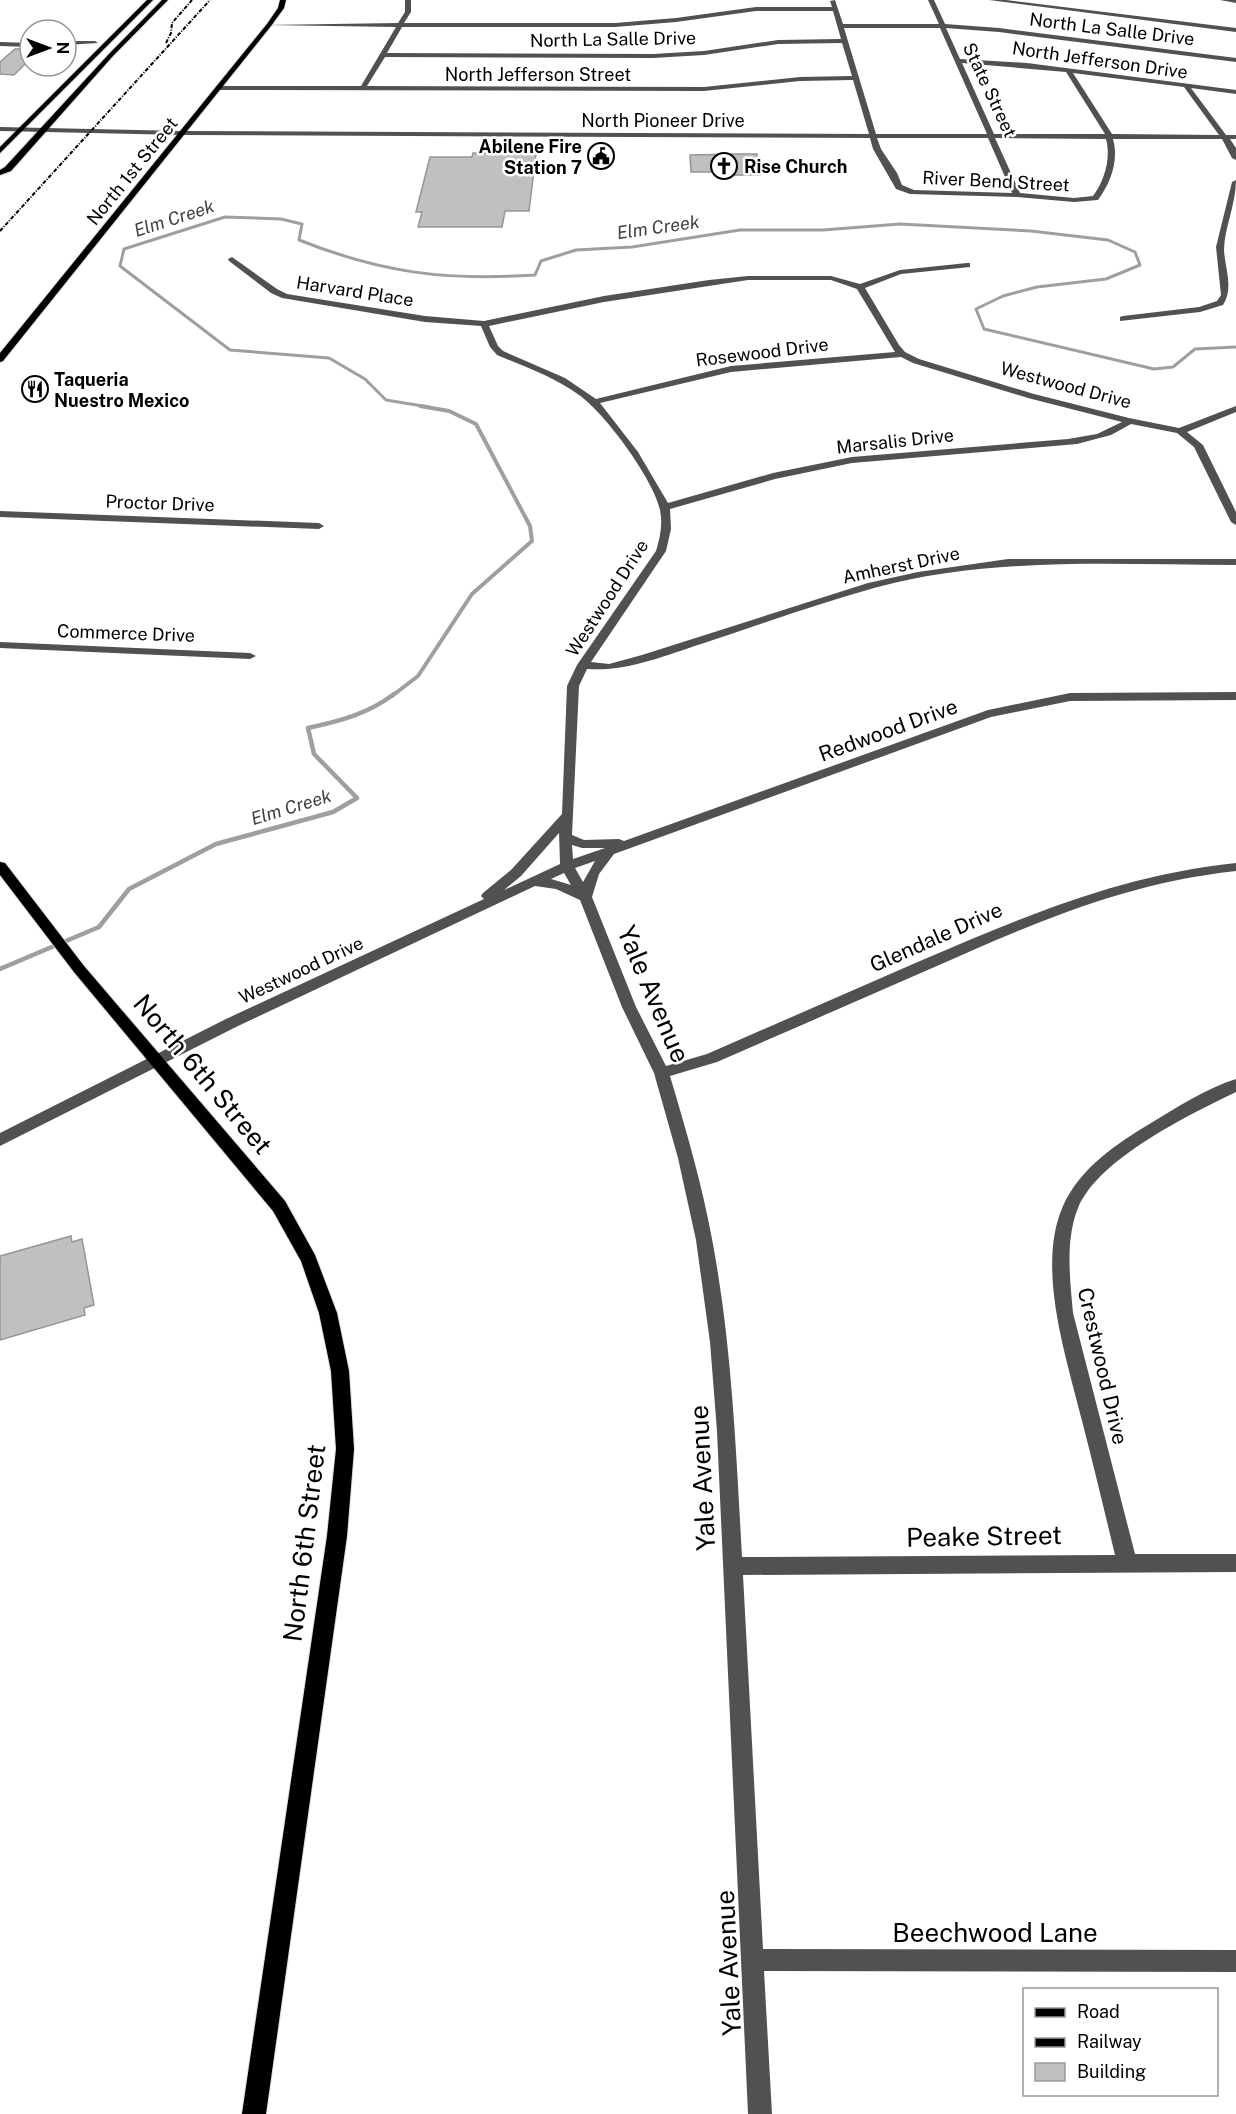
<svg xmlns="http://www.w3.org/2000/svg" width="1236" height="2114" font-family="'Public Sans',sans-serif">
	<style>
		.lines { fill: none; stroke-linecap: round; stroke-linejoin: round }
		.stream-far2 { stroke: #9f9f9f; stroke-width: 3 }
		.stream-far1 { stroke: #9f9f9f; stroke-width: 4 }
		.stream { stroke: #9f9f9f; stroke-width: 4.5 }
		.building { fill: #c0c0c0; stroke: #959595; stroke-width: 1.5 }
		.major-casing { stroke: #dbdbdb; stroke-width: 2 }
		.minor { fill: #515151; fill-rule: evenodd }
		.major { fill: #000; fill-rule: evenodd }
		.rail { stroke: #000; stroke-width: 2; stroke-dasharray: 4 1.5 1 1.5; stroke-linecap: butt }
		.labels { text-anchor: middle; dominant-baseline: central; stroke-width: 5; stroke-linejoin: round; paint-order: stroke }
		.far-street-label { font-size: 18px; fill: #000; stroke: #fff }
		.far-poi-label { font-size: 18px; font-weight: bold; fill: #000; stroke: #fff; text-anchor: start }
		.far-water-label { font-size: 18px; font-style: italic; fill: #404040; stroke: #fff }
		.street-label { font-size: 21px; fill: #000; stroke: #fff }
		.near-street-label { font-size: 26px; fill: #000; stroke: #fff }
	</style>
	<rect width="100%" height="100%" fill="#fff"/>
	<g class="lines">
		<path class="stream-far2" d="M429,407L386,400L365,379L329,358L230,350L120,266L124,249L225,217L281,219L302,224L299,240C382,273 446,281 535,275L541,261L576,250L632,247L740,230H823L900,224L1031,231L1108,240L1135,252L1140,265L1106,279L1037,287L1003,296L976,309L984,329L1154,369L1173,367L1195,349L1236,347"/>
		<polyline class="stream-far1" points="392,696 418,676 472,594 532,541 530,526 476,424 449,411 420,406"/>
		<path class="stream" d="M0,969L99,927L129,889L216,844L333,812L357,798L314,754L308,728C340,721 368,714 394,694"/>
	</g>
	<g class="building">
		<polygon points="15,49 30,49 30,59 14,75 0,74 0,62"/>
		<polygon points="473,153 536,154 529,211 505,211 502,227 418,227 422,212 416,212 430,157 472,157"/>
		<polygon points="740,154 757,154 760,175 715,175 715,172 691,172 690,155"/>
		<polygon points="71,1236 72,1242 82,1239 94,1305 84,1308 85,1315 0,1340 0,1256"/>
	</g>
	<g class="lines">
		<defs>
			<g id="major">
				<polygon points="147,0 153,0 0,153 0,147"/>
				<polygon points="162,0 168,0 112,57 11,171 0,175 0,170 5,167 108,55"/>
				<polygon points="280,0 286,0 284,8 271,26 3,361 0,362 0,353 267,24 278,8"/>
				<polygon points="0,862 5,863 84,966 285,1201 315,1255 337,1313 349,1371 354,1449 347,1536 266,2114 242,2114 327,1536 336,1449 331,1371 319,1313 301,1261 273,1211 74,972 0,875"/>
			</g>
		</defs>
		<use href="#major" class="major-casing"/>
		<g class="minor">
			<path d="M405,0H411V12L404,23H615L676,18L756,7H832L830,1L835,0L843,24H939L928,0H934L945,24L999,28L1236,58V62L999,32L946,28L960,59L1027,63L1236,90V94L1191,88L1226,135H1236V139H1230L1236,148V160L1232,158L1222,139H1113C1119,160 1111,182 1098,200L1074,202L1017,197L910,194L896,189L873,149L870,138L182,135L0,131V127L182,131L869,134L853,80L800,81L704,91L219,90L216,88L219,86H361L396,27L266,25L398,23L405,12ZM756,11H833L841,39L778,40L704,51L653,54L387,53L402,27H615L676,22ZM844,28H940L987,134H876ZM842,43L852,76L800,77L704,87L367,86L385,57L653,58L704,55L778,44ZM962,63L1066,72L1105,134H994ZM1073,73L1184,87L1219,135L1112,134ZM877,138H988L1012,193L914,190L902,185L897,173L881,149ZM995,138L1106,139C1111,158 1105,180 1093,196L1074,198L1020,193Z"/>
			<polygon points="989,0 1006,0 1236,28 1236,32"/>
			<polygon points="1220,0 1236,0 1236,3"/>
			<polygon points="66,41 95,41 98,43 66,45"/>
			<polygon points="0,42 30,43 30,47 0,46"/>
			<path d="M1236,180C1236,204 1224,229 1224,250C1225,269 1234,288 1223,305L1200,312L1120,321V317L1123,316L1199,307L1217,301L1221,295L1216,247L1232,182Z"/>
			<path d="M232,257L277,289L287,294L425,316L484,321L604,296L709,280L748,276H831L860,284L900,270L967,263H970V267L901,274L865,288L899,345L905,352L919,359L1034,394L1129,418L1179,428L1236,406V412L1187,432L1203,445L1236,512V525L1231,522L1194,447L1177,433L1131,424L1111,435L1077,444L852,463L775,479L670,509L671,529L666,551L591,662L609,664L642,655L868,583L918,572L1008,559H1236V565C1116,565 991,556 874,588C816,604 759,625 701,644C664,656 626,672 587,669L579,686L572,835L584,840L619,839L624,841L988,710L1070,693L1236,692V700L1070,701L991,717L614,854L599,874L592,897L636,1007L666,1066L707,1054C778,1023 849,992 920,961C1025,916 1121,875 1236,863V871C1124,883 1032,924 930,969C859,1000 788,1031 717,1062L670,1076C686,1130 702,1184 712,1239C732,1344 736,1451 742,1557L1115,1555C1104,1509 1093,1463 1081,1417C1066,1356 1036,1267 1063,1206C1080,1168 1116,1144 1151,1123C1177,1107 1207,1088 1236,1079V1092C1189,1115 1099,1158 1078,1208C1065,1240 1070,1279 1073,1313L1135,1554H1236V1572L743,1575L763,1949L1236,1950V1972L764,1971L772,2114H748L717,1431L710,1342L696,1240L678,1158L654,1073L622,1007L580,900L556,889L535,886L236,1027L0,1146V1133L226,1019L484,899L481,896L483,893L511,870L562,814L567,686L577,665L656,551C660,538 663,524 660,510C654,480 605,413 579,395C554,377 525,367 497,355L490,347L481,326L425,322L282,298L271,293L229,261L228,259ZM748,280H831L857,289L895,352L731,366L596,399L565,378L503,351L498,346L489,326L604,302ZM901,357L913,363L1028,398L1122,422L1097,434L1068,439L852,457L773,473L668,503L638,452L600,403L731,372ZM559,833L560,864L504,890L521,876ZM572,845L582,848H605L573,859ZM595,861L583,882L575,868ZM564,873L571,885L551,879Z"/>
			<polygon points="0,511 319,523 324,526 319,529 0,517"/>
			<polygon points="0,642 250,653 256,656 250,659 0,648"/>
		</g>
		<use href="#major" class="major"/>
		<g class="rail">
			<polyline points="166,43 171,33 172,23 192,0"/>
			<polyline points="0,231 210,0"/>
		</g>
	</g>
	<defs>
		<symbol id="civic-ring" viewBox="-11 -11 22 22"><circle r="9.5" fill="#fff" stroke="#000" stroke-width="1.5"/><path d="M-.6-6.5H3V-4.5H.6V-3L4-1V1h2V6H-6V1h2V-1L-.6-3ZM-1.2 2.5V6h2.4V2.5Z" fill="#000"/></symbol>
		<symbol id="church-ring" viewBox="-11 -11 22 22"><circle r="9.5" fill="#fff" stroke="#000" stroke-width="1.5"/><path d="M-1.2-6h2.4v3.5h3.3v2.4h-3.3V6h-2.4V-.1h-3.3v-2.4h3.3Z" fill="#000"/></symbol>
		<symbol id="restaurant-ring" viewBox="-11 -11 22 22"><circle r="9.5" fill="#fff" stroke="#000" stroke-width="1.5"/><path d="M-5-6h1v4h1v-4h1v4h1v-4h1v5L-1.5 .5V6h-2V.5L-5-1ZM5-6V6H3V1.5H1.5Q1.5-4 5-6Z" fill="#000"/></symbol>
	</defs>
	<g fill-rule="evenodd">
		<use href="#civic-ring" x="586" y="141" width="30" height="30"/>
		<use href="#church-ring" x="709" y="151" width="30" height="30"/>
		<use href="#restaurant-ring" x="20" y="374" width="30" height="30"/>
	</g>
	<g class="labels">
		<g class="far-street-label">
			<text transform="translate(1112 29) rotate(7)">North La Salle Drive</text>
			<text transform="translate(613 39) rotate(-1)">North La Salle Drive</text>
			<text transform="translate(1100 60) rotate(8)">North Jefferson Drive</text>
			<text x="538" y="74">North Jefferson Street</text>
			<text transform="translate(990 90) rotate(65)">State Street</text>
			<text x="663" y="120">North Pioneer Drive</text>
			<text transform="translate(132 171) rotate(-51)">North 1st Street</text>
			<text transform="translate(996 181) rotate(3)">River Bend Street</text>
			<text transform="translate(355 291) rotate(9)">Harvard Place</text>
			<text transform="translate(762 352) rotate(-7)">Rosewood Drive</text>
			<text transform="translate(1066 385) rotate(15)">Westwood Drive</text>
			<text transform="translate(895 441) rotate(-6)">Marsalis Drive</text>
			<text transform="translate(160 503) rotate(2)">Proctor Drive</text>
			<text transform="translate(901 565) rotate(-12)">Amherst Drive</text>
			<text transform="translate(607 598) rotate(-57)">Westwood Drive</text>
			<text transform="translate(126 633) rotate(2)">Commerce Drive</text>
			<text transform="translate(301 970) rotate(-25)">Westwood Drive</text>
		</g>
		<g class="far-poi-label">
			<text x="582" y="146" text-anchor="end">Abilene Fire<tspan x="582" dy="21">Station 7</tspan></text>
			<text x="744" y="166">Rise Church</text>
			<text x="54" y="379">Taqueria<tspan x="54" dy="21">Nuestro Mexico</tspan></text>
		</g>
		<g class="far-water-label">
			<text transform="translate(174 218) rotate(-18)">Elm Creek</text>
			<text transform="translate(658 227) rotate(-8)">Elm Creek</text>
			<text transform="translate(291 807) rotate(-17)">Elm Creek</text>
		</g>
		<g class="street-label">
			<text transform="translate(888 730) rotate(-20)">Redwood Drive</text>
			<text transform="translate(936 937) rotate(-24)">Glendale Drive</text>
			<text transform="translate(1103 1366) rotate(77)">Crestwood Drive</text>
		</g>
		<g class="near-street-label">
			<text transform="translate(654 994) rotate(67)">Yale Avenue</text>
			<text transform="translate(203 1074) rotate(50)">North 6th Street</text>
			<text transform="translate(702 1478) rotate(-93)">Yale Avenue</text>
			<text transform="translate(984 1536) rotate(-1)">Peake Street</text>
			<text transform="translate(304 1543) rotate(-83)">North 6th Street</text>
			<text x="995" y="1932">Beechwood Lane</text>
			<text transform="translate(728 1963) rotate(-93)">Yale Avenue</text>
		</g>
	</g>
	<rect x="1023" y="1988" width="195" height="108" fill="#ffffff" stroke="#999999" stroke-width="1.5"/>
	<rect x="1035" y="2008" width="30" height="9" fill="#000000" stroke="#999999" stroke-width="1.5"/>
	<text x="1077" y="2018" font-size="18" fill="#000000">Road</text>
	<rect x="1035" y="2038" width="30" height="9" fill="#000000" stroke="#999999" stroke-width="1.5"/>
	<text x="1077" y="2048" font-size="18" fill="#000000">Railway</text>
	<rect x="1035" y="2063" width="30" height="18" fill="#c0c0c0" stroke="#999999" stroke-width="1.5"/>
	<text x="1077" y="2078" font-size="18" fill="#000000">Building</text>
	<g transform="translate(48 48) rotate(90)"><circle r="28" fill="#ffffff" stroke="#999999" stroke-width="1.5"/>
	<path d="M0-4.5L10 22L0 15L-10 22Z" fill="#000000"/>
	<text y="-9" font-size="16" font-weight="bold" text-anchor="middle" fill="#000000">N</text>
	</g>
</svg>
